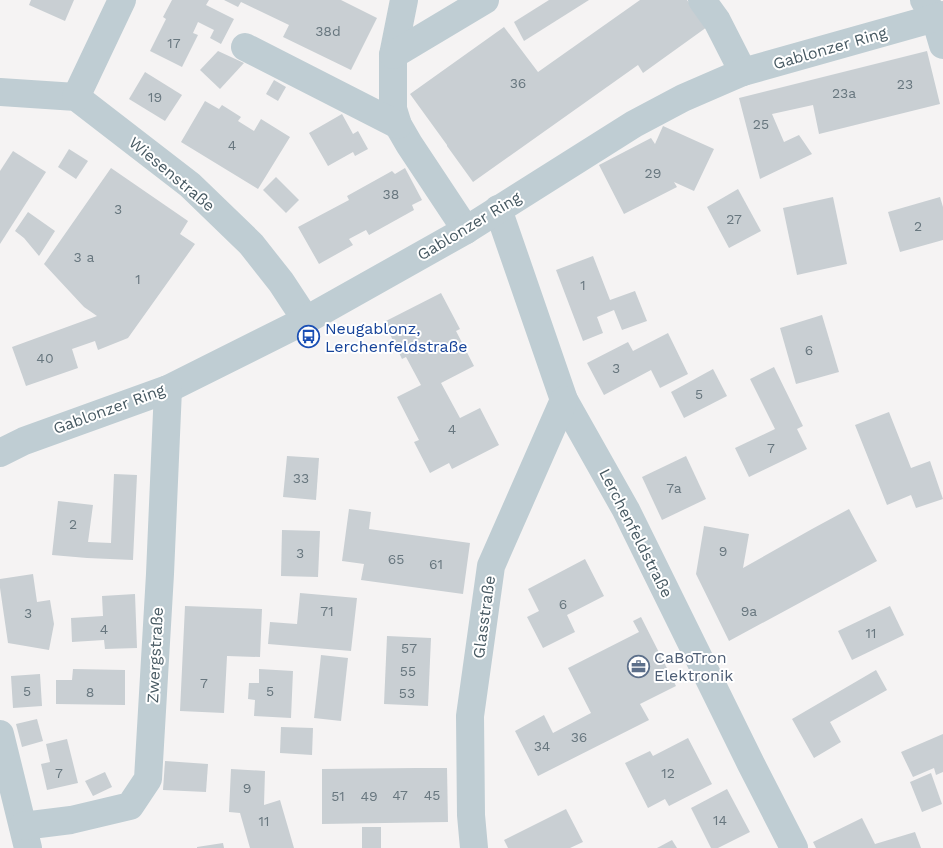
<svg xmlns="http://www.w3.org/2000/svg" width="943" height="848" font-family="'Work Sans',sans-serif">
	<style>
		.building { fill: #c9cfd3 }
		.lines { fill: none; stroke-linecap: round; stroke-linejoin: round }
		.minor { stroke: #bfcdd3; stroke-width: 28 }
		.labels { text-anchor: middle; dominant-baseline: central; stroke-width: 4; stroke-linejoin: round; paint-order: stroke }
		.number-label { font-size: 14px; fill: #68777f }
		.street-label { font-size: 16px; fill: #485a63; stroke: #fff }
		.transit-label { font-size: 16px; fill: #164399; stroke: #fff; text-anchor: start }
		.service-label { font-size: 16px; fill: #4e5e75; stroke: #fff; text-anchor: start }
	</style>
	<rect width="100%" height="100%" fill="#f5f3f3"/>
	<g class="building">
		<polygon points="31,0 74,0 65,21 29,5"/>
		<polygon points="172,0 209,0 206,5 234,19 221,44 210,38 214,30 198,22 193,33 198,35 182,67 150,51 166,19 163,17"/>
		<polygon points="224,0 341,0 377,18 351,70 283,37 289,25 241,2 238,7"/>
		<polygon points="549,0 589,0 524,41 514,22"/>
		<polygon points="640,0 687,0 707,27 643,73 638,65 473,182 447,146 447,145 410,94 504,27 538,72"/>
		<polygon points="218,51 244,63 220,89 200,70"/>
		<polygon points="927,51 940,104 819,134 813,105 772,114 784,142 799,135 812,154 760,179 739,98"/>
		<polygon points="145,72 182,95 165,121 129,99"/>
		<polygon points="274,80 286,87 278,101 266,94"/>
		<polygon points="205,101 219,109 222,105 241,117 238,121 254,131 261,119 290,137 258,189 181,142"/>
		<polygon points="342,114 353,134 358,131 368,149 355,156 353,152 328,166 309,133"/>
		<polygon points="663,126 714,149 694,191 674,182 677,187 624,214 599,165 651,138 655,144"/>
		<polygon points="69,149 88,161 76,179 58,167"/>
		<polygon points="13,151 46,172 0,244 0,171"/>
		<polygon points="111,168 188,221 180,234 195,244 128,338 98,350 95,341 72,349 78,368 26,386 12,347 97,316 84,307 44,264"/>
		<polygon points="405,168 422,200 412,205 414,210 369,235 366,230 349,239 353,245 319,264 298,227 349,200 347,196 392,171 395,174"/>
		<polygon points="276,177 299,200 286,213 263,190"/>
		<polygon points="738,189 761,231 729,248 707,207"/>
		<polygon points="833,197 847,264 797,275 783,208"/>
		<polygon points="940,197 943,207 943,240 900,252 888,212"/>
		<polygon points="28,212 55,231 39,256 24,238 15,231"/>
		<polygon points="593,256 610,300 635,291 647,321 622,330 614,310 597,317 603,333 583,341 556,270"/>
		<polygon points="441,293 460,329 456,331 474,366 441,383 460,418 480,408 499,445 452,469 449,463 430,473 414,442 419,440 397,397 421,385 406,357 402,359 384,322"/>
		<polygon points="822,315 839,372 796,384 780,328"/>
		<polygon points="668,333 688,374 660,388 651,370 604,395 587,363 628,342 633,351"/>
		<polygon points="774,367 803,426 797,429 807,449 749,477 735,448 775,429 750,379"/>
		<polygon points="713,369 727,396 684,418 671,392"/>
		<polygon points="889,412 911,468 930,461 943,499 916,508 911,495 887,505 855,425"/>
		<polygon points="287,456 319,458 316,500 283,497"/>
		<polygon points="686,456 706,499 662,520 642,477"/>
		<polygon points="114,474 137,475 133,560 87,558 52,555 58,501 93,505 88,542 111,543"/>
		<polygon points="349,509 371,512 369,529 470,543 463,594 361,580 364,564 342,561"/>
		<polygon points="849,509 877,561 729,641 696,574 704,526 749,534 743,568 812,529"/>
		<polygon points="282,530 320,531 318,577 281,576"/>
		<polygon points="585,559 604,596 567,615 575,632 543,648 527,617 539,611 528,589"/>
		<polygon points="33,574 37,602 50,600 54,624 49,650 8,643 0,588 0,579"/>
		<polygon points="300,593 357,598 351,651 268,644 270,622 297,624"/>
		<polygon points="135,594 137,648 105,649 104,640 72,642 71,618 103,616 102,596"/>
		<polygon points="185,606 262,609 260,657 227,656 224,713 180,711"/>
		<polygon points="890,606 904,635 852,660 838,631"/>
		<polygon points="641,617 676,686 640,704 649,720 538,776 515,731 544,715 553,733 591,713 568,668 639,632 633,621"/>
		<polygon points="387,636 431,638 428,706 384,704"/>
		<polygon points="321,655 348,658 341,721 314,718"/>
		<polygon points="73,669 125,670 125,705 56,704 56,680 72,680"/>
		<polygon points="259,669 293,671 291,718 254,716 255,700 248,699 249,683 259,683"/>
		<polygon points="876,670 887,690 830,722 841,742 814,758 792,719"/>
		<polygon points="40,674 42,706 13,708 11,676"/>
		<polygon points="37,719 43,741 22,747 16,724"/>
		<polygon points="281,727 313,728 312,755 280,753"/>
		<polygon points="943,734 943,772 936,775 934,768 913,777 901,752"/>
		<polygon points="688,738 712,784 669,806 665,799 648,808 625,763 650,751 653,756"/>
		<polygon points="67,739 78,783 47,790 41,764 50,762 46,744"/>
		<polygon points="165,761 208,764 206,792 163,790"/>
		<polygon points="416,768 447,768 448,822 322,824 322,769"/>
		<polygon points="231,769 265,771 264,805 280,800 294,848 250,848 240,813 229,812"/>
		<polygon points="105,772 112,787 93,796 85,781"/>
		<polygon points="931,773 942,804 922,812 910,782"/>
		<polygon points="727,789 750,832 718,848 711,848 691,808"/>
		<polygon points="566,809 583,842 570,848 508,848 504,840"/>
		<polygon points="862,818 875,844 915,832 921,848 816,848 813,842"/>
		<rect x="362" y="827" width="19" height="21"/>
		<polygon points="672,840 677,848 657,848"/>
		<polygon points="223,843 224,848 197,848 197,847"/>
	</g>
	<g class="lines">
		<g class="minor">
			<polyline points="404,0 393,55 393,109 398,125 409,144 466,230"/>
			<polyline points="702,0 717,21 743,72"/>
			<polyline points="924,0 935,18 943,45"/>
			<polyline points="245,47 398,125"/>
			<polyline points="393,55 485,0"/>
			<polyline points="0,92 76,97 190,185 251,244 281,282 306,320"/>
			<polyline points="76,97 122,0"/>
			<polyline points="498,209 564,400 626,510 751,764 794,848"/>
			<polyline points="0,453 24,441 168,389 306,320 466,230 634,124 683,98 743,72 935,18 943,15"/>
			<polyline points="0,734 28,848"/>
			<polyline points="23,826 71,820 130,806 148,779 160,574 168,389"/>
			<polyline points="474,848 471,815 470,716 491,566 564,400"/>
		</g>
	</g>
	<defs>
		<symbol id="bus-ring" viewBox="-11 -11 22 22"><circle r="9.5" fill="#fff" stroke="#1a4fb4" stroke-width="1.5"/><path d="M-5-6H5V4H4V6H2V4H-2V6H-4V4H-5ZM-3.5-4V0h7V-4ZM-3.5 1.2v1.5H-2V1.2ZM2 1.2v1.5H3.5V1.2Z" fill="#1a4fb4"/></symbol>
		<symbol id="office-ring" viewBox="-11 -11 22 22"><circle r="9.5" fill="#fff" stroke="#5c6f8a" stroke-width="1.5"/><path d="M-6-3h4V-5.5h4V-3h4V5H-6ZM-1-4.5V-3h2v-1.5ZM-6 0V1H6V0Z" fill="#5c6f8a"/></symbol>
	</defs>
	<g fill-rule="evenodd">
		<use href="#bus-ring" x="296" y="324" width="25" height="25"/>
		<use href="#office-ring" x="626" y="654" width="25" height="25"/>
	</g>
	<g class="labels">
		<g class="number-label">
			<text x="328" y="31">38d</text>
			<text x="174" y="43">17</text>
			<text x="518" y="83">36</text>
			<text x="905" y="84">23</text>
			<text x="844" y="93">23a</text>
			<text x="155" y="97">19</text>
			<text x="761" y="124">25</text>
			<text x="232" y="145">4</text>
			<text x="653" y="173">29</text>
			<text x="391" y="194">38</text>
			<text x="118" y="209">3</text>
			<text x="734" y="219">27</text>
			<text x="918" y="226">2</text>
			<text x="84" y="257">3 a</text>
			<text x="138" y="279">1</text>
			<text x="583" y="285">1</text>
			<text x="809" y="350">6</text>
			<text x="45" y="358">40</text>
			<text x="616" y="368">3</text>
			<text x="699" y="394">5</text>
			<text x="452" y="429">4</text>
			<text x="771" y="448">7</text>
			<text x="301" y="478">33</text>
			<text x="674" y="488">7a</text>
			<text x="73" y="524">2</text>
			<text x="723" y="551">9</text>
			<text x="300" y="553">3</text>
			<text x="396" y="559">65</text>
			<text x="436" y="564">61</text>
			<text x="563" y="604">6</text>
			<text x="327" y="611">71</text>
			<text x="749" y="611">9a</text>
			<text x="28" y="613">3</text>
			<text x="104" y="629">4</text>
			<text x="871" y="633">11</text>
			<text x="409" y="648">57</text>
			<text x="408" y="671">55</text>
			<text x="204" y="683">7</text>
			<text x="27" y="691">5</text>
			<text x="270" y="691">5</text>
			<text x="90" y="692">8</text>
			<text x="407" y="693">53</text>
			<text x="579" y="737">36</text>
			<text x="542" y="746">34</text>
			<text x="59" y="773">7</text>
			<text x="668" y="773">12</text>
			<text x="247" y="788">9</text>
			<text x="400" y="795">47</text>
			<text x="432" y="795">45</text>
			<text x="338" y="796">51</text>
			<text x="369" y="796">49</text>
			<text x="720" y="820">14</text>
			<text x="264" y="821">11</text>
		</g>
		<g class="street-label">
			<text transform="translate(830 48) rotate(-16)">Gablonzer Ring</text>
			<text transform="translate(172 174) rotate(40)">Wiesenstraße</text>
			<text transform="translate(469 226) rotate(-31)">Gablonzer Ring</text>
			<text transform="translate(109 409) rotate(-20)">Gablonzer Ring</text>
			<text transform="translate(636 533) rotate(63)">Lerchenfeldstraße</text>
			<text transform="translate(484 617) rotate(-82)">Glasstraße</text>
			<text transform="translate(155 655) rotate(-87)">Zwergstraße</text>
		</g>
		<g class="transit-label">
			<text x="325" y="328">Neugablonz,<tspan x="325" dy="18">Lerchenfeldstraße</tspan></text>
		</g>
		<g class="service-label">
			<text x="654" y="657">CaBoTron<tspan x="654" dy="18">Elektronik</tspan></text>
		</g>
	</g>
</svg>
